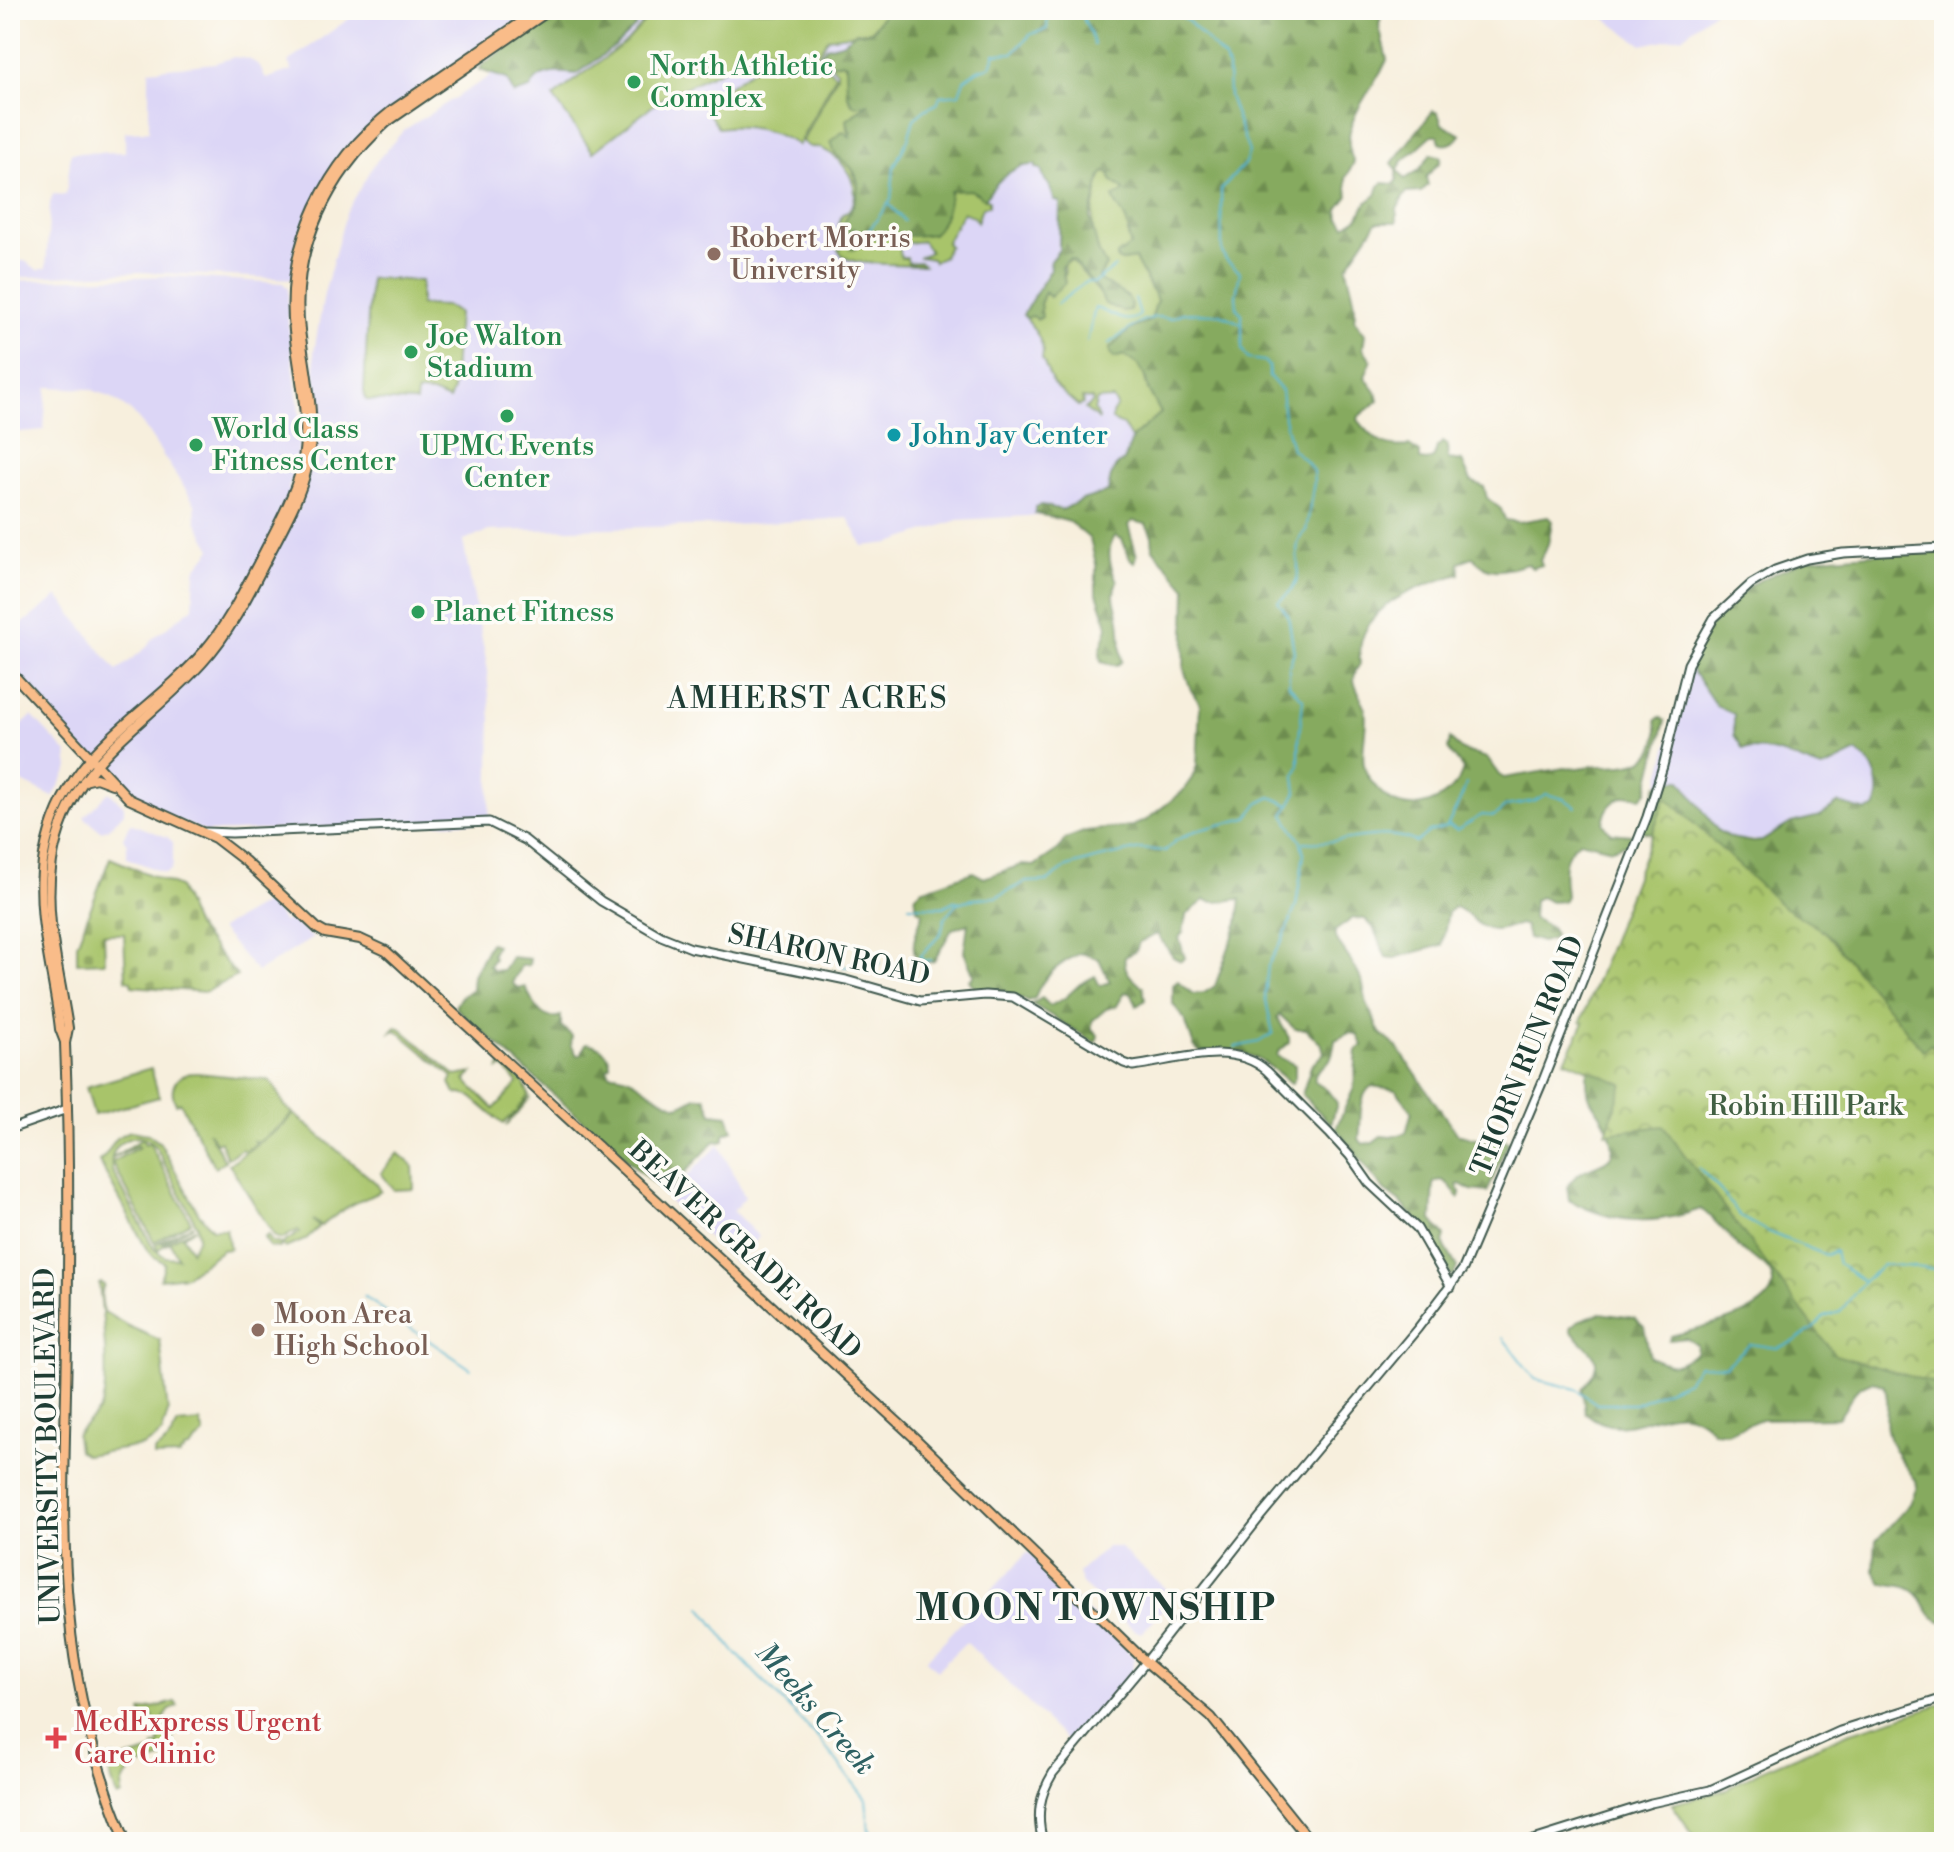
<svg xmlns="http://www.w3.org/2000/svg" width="1954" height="1852" font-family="'Libre Bodoni',serif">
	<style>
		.built { fill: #dcd6f6 }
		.grass { fill: #a8c46b; stroke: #648050; stroke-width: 2; fill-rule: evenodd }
		.forest { fill: url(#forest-firs); stroke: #52744a; stroke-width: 2; fill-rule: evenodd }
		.cemetery { fill: url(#cemetery-stones); stroke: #648050; stroke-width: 2 }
		.park { fill: url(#park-crowns); stroke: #648050; stroke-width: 2 }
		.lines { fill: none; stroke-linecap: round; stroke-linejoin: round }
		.stream { stroke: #50b4cf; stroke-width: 2 }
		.minor-casing { stroke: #3f584d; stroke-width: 11 }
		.major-casing { stroke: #3f584d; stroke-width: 12 }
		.minor { stroke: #fff; stroke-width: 7 }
		.major { stroke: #f9bc89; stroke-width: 8 }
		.leisure-dot { fill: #2e9e5b; stroke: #fdfcf7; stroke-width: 3 }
		.education-dot { fill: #8d6e63; stroke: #fdfcf7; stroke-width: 3 }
		.culture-dot { fill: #0f9aa8; stroke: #fdfcf7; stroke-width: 3 }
		.health-dot { fill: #e0444e; stroke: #fdfcf7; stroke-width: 3 }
		.labels { text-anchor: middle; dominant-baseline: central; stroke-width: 7; stroke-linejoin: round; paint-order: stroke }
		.leisure-label { font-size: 28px; fill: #27864d; stroke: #fdfcf7; text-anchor: start }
		.education-label { font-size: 28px; fill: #785e54; stroke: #fdfcf7; text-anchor: start }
		.culture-label { font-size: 28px; fill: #0d838f; stroke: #fdfcf7; text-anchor: start }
		.street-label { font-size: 28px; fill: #1f3d34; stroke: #fdfcf7 }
		.park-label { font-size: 28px; fill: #415f42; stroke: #fdfcf7 }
		.health-label { font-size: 28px; fill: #be3a42; stroke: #fdfcf7; text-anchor: start }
		.neighbourhood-label { font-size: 30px; letter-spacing: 2px; fill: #1f3d34; stroke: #fdfcf7 }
		.water-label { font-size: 30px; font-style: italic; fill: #2e6162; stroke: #fdfcf7 }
		.district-label { font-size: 36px; font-weight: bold; letter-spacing: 2px; fill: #1f3d34; stroke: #fdfcf7 }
	</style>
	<defs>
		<pattern id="forest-firs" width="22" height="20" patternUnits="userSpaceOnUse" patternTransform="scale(2)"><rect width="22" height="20" fill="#86aa5f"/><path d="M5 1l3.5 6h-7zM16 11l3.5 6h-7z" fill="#6d8c4f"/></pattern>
		<pattern id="cemetery-stones" width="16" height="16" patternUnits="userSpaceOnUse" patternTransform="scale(2)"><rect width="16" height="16" fill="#a8c46b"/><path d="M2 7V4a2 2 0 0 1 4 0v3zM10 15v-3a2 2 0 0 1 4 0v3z" fill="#88a059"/></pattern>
		<pattern id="park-crowns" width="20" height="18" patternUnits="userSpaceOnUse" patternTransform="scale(2)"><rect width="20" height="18" fill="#a8c46b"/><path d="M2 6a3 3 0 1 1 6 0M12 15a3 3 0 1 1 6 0" fill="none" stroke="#88a059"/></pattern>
	</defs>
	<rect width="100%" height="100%" fill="#fdfcf7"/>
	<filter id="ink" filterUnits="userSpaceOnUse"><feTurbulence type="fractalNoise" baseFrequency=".0125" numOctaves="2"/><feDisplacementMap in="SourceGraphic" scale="16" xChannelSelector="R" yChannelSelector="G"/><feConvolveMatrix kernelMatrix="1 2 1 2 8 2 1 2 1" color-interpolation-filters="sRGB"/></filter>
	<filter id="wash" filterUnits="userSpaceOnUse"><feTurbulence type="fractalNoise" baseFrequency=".006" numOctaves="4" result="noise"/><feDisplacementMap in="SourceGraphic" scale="32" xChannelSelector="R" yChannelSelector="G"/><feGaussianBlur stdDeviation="1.8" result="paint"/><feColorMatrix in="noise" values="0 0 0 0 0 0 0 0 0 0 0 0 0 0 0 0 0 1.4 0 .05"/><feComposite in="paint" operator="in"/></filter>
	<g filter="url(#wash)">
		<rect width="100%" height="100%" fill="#f7efdd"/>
		<g class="built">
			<polygon points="351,10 539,10 345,156 294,279 139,272 10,278 10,263 14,261 25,261 38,270 46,268 50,203 53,194 66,195 71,153 125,152 125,132 149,131 149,70 215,63 234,57 249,59 259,65 266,79 292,70 288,62 350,18"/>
			<polygon points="623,10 1014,10 1063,169 1147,414 1123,483 1062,514 958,520 891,543 863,546 848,518 733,525 489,531 463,541 486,660 491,719 489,822 206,832 129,799 10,671 10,633 58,596 117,671 147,647 151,640 193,607 195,570 212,549 196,521 195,504 143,425 132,412 110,397 90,389 47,387 44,430 10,433 10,281 168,276 283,283 288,289 288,321 301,427 296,469 288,489 293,492 288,505 299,511 319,431 314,352 324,294 346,213 374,164 404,130 549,39"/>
			<polygon points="1599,10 1716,10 1683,36 1642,45 1603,17"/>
			<polygon points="1688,664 1734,714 1735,735 1743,749 1765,748 1784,752 1822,769 1857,752 1867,758 1878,781 1876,807 1867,811 1839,803 1820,816 1791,823 1762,841 1731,838 1718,831 1681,780 1658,785"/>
			<polygon points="32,716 67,753 69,768 53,797 16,779 10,773 10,736"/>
			<polygon points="109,792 124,806 124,813 108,829 101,831 84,817"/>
			<polygon points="130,823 167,837 173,842 173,865 171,870 165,873 127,858 127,844 123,838"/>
			<polygon points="269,901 283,922 290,920 313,938 257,972 220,929"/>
			<polygon points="719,1145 745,1197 733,1211 759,1237 735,1263 665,1197"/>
			<polygon points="1107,1547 1119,1547 1174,1596 1142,1633 1134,1630 1082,1584 1078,1573"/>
			<polygon points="1028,1552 1134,1657 1132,1671 1070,1744 966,1642 937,1670 926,1660"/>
		</g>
		<g class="grass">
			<path d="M655,10H886L871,31L828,38L818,54V60L836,75L798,145C775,131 745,123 718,128L703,104L773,55L768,48L664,97L593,152L553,97L627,41Z"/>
			<path d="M843,62L847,68L849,100L861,105L869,103L856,112L847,127L851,136L835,147L834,152L851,165L858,187V196L843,226L842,247L847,232L854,228L856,231L850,240V249L884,234C895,238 904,236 916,235C953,233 939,212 952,190H971L989,200V206L982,207L977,222L974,217L963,212L946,243L949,246L943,257L934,262L932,259L920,257L930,252L923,241L899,244L901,258H907L908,263L920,262L924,265C912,265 899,264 886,264C846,263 825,259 842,215C874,199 840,145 810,147L802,142L837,76V71L830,65Z"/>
			<path d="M1105,172L1110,174L1111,180L1124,189L1122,193L1116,195C1118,208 1126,214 1128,226C1129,234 1126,237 1131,245V247L1124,250L1122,261L1135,259L1157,300L1151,320L1131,329L1118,356L1124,355L1138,365L1144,375L1148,389L1161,413L1131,439L1123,425L1112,420V414L1117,406L1113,399L1097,400L1094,410L1099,420L1085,409L1093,402L1092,399L1082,398L1083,404L1078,406L1053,384L1042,358C1046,344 1034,329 1026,318L1041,310L1040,304L1044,293L1051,296L1065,275L1064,263L1072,260L1100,293L1097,279L1106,266C1085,236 1093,207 1101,175Z"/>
			<polygon points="370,278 421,281 420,305 446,306 458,313 453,390 449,400 432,393 417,392 416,402 366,400 364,392"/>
			<polygon points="395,1027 400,1028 456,1076 472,1073 465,1080 494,1109 518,1083 503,1067 499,1069 503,1062 524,1083 529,1095 517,1110 531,1097 506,1126 516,1112 503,1124 470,1096 455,1093 450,1083 453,1077 396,1030 391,1032"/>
			<polygon points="151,1068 159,1097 94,1115 86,1087"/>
			<path d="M197,1073L268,1080C280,1088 279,1105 293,1113L284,1123L259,1142L254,1141L256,1144L244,1152L242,1149L227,1158L220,1141L217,1143L208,1131L225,1161L215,1168L180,1102L176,1104C167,1086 178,1072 197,1073Z"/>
			<polygon points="294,1114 376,1183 381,1191 347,1207 321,1226 313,1220 319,1227 305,1240 285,1248 283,1245 280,1246 280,1248 270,1247 264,1238 268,1235 272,1242 282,1244 300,1232 298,1230 282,1239 275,1237 229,1164 284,1125"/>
			<path d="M131,1131L148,1134L160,1143L199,1214L212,1229H226L230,1249L222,1250L186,1276L160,1279L165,1263L154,1257L146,1248L99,1161C113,1152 109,1137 131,1131ZM139,1137L150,1141L157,1149L197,1226L198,1238L191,1251L183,1236L195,1228L164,1244L162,1243L193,1225L155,1244L157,1250L170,1242L178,1258L165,1257L154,1249L112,1170C109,1151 119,1138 139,1137Z"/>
			<polygon points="142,1139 145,1144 149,1142 191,1222 154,1242 112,1162 139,1147 138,1145 113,1157"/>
			<polygon points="398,1153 413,1166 414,1189 394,1190 381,1173"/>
			<path d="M101,1283L104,1285L101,1293L103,1311L128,1326L160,1340L168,1412L162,1433L154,1440L142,1446L86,1455L78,1450L76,1435C83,1424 96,1419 101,1406C111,1382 102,1312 99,1284Z"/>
			<polygon points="200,1422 204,1434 189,1448 184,1449 184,1452 180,1453 180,1456 154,1457 154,1452 168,1441 178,1424"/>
			<path d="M175,1702L178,1706L168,1711L164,1717L173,1740L170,1742L179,1760L176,1762L178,1767L164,1758C143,1764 120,1769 122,1795L117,1797L105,1760L114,1757L117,1761L156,1750L154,1746L160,1744L153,1716L146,1717L144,1720L141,1711Z"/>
			<polygon points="1944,1703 1944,1842 1698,1842 1672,1804 1725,1790 1759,1771 1848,1733"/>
		</g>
		<g class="forest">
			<path d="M561,10H640L633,18L636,26L615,46L577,74C562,73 539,68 530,89L514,94L507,79L480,70L481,66Z"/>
			<path d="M886,10H1382L1379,26L1387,60C1373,91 1335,126 1354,162L1346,178L1348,196L1338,209L1339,218L1345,226L1359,217L1366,203L1376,195L1379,186L1383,183L1394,184L1397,180V170L1392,163L1433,111L1438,113L1442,124L1461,135C1456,141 1448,147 1440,143L1438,135H1432L1402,162L1398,170L1405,179L1419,170L1431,154L1441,157L1440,162L1426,177L1428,185L1421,192L1407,193L1404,196L1397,209V222H1377L1347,266C1349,284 1358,302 1354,319L1365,334L1363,348L1371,360L1365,377L1376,392L1378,401L1359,416L1358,420C1375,441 1384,449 1409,446L1420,453V460L1427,461L1434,457L1437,447L1443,442L1447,445L1448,459L1462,461L1471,481L1484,487L1487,498L1501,509L1505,520L1519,522L1548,517L1552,521C1550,533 1549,550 1540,559L1542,565L1532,568L1528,564C1506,569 1490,578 1473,557L1459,562L1460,574C1415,587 1354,607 1360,664C1346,683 1361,691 1365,709C1369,729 1357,758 1368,776C1373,785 1385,798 1394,802C1421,814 1456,796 1463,769L1448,749L1450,739L1462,750L1487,758L1499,775L1504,778L1564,768C1575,770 1585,766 1595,766C1630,766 1664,766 1656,720L1660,717L1665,721L1647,792L1641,798C1622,790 1605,804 1603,824L1611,833L1631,835L1633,841L1629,848L1623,845L1612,849L1580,841C1560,853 1564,876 1566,896L1563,901L1551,902L1540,897L1534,900L1533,918L1551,928L1555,934L1552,939L1542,942L1528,938L1525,926L1520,924C1512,926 1501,931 1494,930C1476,929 1470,911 1454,907L1448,912L1442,945L1394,958L1386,957L1373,927L1365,919L1353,918L1335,931V938L1353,964L1362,981L1367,1004L1380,1033L1397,1047L1457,1134C1469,1137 1488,1145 1499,1138L1509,1142C1499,1158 1496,1176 1487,1192L1471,1190L1460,1184L1457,1185L1461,1194L1459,1198L1446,1182L1441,1180L1434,1182L1432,1220L1445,1236L1443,1243L1457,1267L1454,1275L1451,1276L1423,1226L1400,1202L1384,1190L1336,1128L1354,1088L1357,1050L1363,1046L1357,1034L1349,1033L1335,1040C1334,1047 1333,1055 1329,1061C1322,1070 1313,1069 1315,1082L1327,1090L1337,1103L1331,1124L1302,1095L1311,1066L1324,1053L1322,1045L1306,1029H1295L1279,1014L1277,1017L1289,1038V1043L1278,1052L1277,1056L1295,1065V1078L1291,1084C1261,1056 1241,1046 1200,1052L1194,1046L1185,1020L1173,1004V985L1178,981L1193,994L1204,993L1215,986L1238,922L1241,899C1229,899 1216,905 1205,900L1186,915L1183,932L1179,938L1185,958L1181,961L1173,957L1157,934L1139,942L1136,951L1125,957C1122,970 1133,980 1143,987L1145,1000L1137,1006L1132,994L1125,992L1117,1006L1106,1009L1092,1021V1029L1098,1035L1096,1043L1032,1004L1042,998L1050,1006L1066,997L1080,984L1095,976L1100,986L1110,982L1099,959L1081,953C1061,962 1041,977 1035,998L1028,1001L1002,991L977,992L969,980L974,976L964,952L968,924L952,929L934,961L923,963C905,953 918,929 923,913L917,909L915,896L921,890L973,872L984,878L1021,865L1034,866L1059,849L1065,839L1086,831L1132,826L1145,821L1182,792L1192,778L1197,766L1200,704L1191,690L1184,669L1186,588L1153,549L1152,536L1146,524L1133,521L1128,525L1137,556L1135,562L1130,559L1122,539L1115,536C1105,550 1110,567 1117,581C1110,597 1117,605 1119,620C1121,634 1120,647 1122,661L1117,666L1101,662L1100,651L1108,627L1096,590V564L1090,539L1070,522L1035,513V507L1042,505L1062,510L1082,500L1108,492C1110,478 1111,468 1124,461L1133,437L1161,413L1148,389L1145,375L1138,365L1124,355L1114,358L1110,353V348L1131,329L1151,320L1157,300L1135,259L1122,261L1117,259V255L1131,245C1126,236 1130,233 1127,223C1125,214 1116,207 1113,197L1122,193L1124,190L1111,180L1110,174L1104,172L1101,176L1090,218L1099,253L1106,265L1098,279L1128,297L1131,305L1130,310L1122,311L1105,304L1100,293L1073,260L1069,259L1062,267L1065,283L1050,297L1045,292L1040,304L1042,317L1037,319L1033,316L1026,318L1023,315C1032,298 1041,285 1051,269L1050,261L1059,250L1060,202L1055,201L1049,185L1045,180L1041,169L1036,168V165C1012,164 996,181 985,199L971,190L950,191C949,206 944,223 933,234C898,240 883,228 853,250L850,247L856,231L854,228L847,232L841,248C832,223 866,205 856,176C852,164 841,162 835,153C833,149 833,145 831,142L843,131L850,137L847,120L869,103L856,106L852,104L847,93L846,64L842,62L830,65L824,62L821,54L826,47L842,43L856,32H869L873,30ZM1372,1086L1396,1090L1412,1111L1406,1133L1391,1137L1381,1136L1373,1142L1363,1144L1359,1139C1362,1122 1357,1095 1372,1086Z"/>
			<path d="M1944,548V1622C1928,1619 1928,1606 1918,1595C1909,1585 1895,1585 1882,1583L1874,1571L1876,1541L1910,1504L1917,1487L1916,1481C1907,1467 1889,1447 1887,1430C1884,1413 1891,1405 1884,1386L1874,1381C1847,1390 1854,1400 1838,1418L1761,1419L1727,1433L1714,1432C1670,1382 1631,1454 1585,1412L1582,1389C1608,1358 1594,1356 1571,1331V1327L1578,1321L1600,1313L1634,1318L1644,1327L1650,1357C1673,1368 1675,1367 1696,1353L1697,1345L1686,1338L1669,1340L1671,1336C1696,1329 1791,1312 1770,1272C1763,1261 1750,1258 1741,1249C1727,1235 1717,1221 1701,1209C1654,1226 1613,1224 1569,1200L1567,1187C1586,1154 1628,1176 1607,1127C1597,1103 1586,1105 1587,1076L1666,837L1641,831L1657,785L1672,780H1681L1718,831L1731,838L1753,842L1762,841L1791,823L1820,816L1839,803L1867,811L1876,807C1882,786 1876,764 1857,752L1822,769C1789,758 1780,748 1743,749L1734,735V714L1716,706L1688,664L1704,632L1751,584L1807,559Z"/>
			<path d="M490,943L496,945L492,954L494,958L489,966L494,971L503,970L511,957L530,959L529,965L521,966L512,983L518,988L525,987C534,1003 541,1023 561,1016V1026L572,1036L571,1045L577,1055H581L586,1043C599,1045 610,1052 610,1066L607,1068L610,1074C637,1073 653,1100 679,1106L696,1097H705L712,1113L728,1115L733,1130L724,1134V1140L721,1142L715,1141L667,1191L660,1189L455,1007L460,998L472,989L473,975Z"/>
		</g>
		<polygon class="cemetery" points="110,858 179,887 196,927 237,976 205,992 132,986 131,981 126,980 124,934 104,934 105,962 77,963 77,944"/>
		<polygon class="park" points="1666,797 1782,906 1825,932 1923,1050 1931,1044 1944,1059 1944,1386 1835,1355 1663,1126 1606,1133 1623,1084 1565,1060 1584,1023 1581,1022"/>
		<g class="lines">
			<g class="stream">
				<path d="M1081,10C1083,24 1092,31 1094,45"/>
				<path d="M1173,10L1191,24L1225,59L1228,68L1229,96L1249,152L1245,163L1221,190L1222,252L1226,260L1240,272L1236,296L1237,308L1242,314V349L1248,359L1264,361L1269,367V376L1281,390L1284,418L1292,449L1307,462L1313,471L1314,482L1306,531C1289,545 1303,565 1296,582C1293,591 1285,596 1278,602L1288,615L1294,652L1289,666V685L1303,699L1299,739V765L1295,776L1297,792L1284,815L1301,842L1304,854L1296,906L1283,939L1268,965L1265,996L1273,1033L1259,1042L1235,1047"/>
				<polyline points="889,204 904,221"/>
				<polyline points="855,243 859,235 867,233 891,200 894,167 908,139 914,119 926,109 937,104 940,96 959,94 964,80 978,70 991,66 995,54 1013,53 1031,34 1047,29 1048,15 1056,10"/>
				<polyline points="1057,304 1086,282 1094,283 1115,267"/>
				<path d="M1087,342L1095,308C1111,312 1125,327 1140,315L1135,299"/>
				<polyline points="1108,344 1141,321 1156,317 1171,318 1182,313 1220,314 1242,324"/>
				<polyline points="1449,826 1457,830 1482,815 1494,816 1506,806 1534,801 1546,794 1564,799 1576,807"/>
				<path d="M1304,842C1341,846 1381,825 1416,842L1429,832L1447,827C1454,811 1462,800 1466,784"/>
				<polyline points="909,906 943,907 954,901 961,902"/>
				<polyline points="931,960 924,961 920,957 941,933 945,918 957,903 978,898 996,897 1026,882 1048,881 1067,867 1095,859 1141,849 1165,851 1175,841 1195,831 1247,818 1259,803 1271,797 1289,805"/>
				<polyline points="843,967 878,965 880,962"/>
				<polyline points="1699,1168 1721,1191 1741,1217 1768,1232 1826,1255 1835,1251 1838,1264 1862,1280"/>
				<polyline points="363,1296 471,1369"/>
				<polyline points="1503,1338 1535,1379 1576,1389 1597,1404 1635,1404 1687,1381 1699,1365 1725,1366 1750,1344 1777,1348 1795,1341 1815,1327 1824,1317 1840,1312 1864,1281 1884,1264 1944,1270"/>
				<polyline points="701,1607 734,1651 819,1739 866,1799 869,1830 882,1842"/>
			</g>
		</g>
	</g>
	<g filter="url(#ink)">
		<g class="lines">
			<defs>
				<g id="minor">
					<path d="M206,832L232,833L489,822L525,840L601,901L661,936L691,948L846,980L920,1001L985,995L1013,997L1124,1063L1133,1066C1175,1061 1232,1039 1267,1071L1329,1133L1350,1156L1369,1183L1417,1228L1451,1287"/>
					<polyline points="10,1129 67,1109"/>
					<path d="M1043,1842C1036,1816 1039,1796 1053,1773L1146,1662L1260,1517L1418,1328L1463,1269L1542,1083L1647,817L1663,766L1688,664L1714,618L1751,584L1775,570L1807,559L1843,553L1944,548"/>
					<polyline points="1527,1842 1651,1803 1710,1790 1840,1731 1944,1698"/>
				</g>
				<g id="major">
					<polyline points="10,671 129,799 215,838 245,861 318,929 325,933 360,939 386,951 917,1440 1146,1662 1211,1717 1311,1842"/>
					<polyline points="84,781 96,778 112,784"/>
					<path d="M65,1042L60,1029C54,972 34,913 44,855C63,749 143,722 205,650C230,621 246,586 264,552C278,525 293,498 301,469C312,422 299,377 294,331C284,244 327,161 394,109L539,10"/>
					<path d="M126,1842C96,1769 76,1692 69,1613C60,1523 66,1431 67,1340C69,1241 69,1142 65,1043L68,1028C60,974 43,916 52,861C68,762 141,730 202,663C232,630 251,590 271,551C285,524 300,498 307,468C318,421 306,377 300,330C290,250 329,174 387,122L550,10"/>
				</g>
			</defs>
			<use href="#minor" class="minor-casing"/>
			<use href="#major" class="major-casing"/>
			<use href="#minor" class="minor"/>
			<use href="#major" class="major"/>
		</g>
	</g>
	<g class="leisure-dot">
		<circle cx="634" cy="82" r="8"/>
		<circle cx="411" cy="352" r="8"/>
		<circle cx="507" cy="416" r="8"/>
		<circle cx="196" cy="445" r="8"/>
		<circle cx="418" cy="612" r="8"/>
	</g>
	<g class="education-dot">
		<circle cx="714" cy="254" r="8"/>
		<circle cx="258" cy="1330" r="8"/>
	</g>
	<circle class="culture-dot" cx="894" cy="435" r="8"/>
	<path class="health-dot" d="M52 1726h8v8h8v8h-8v8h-8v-8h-8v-8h8z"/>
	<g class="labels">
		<g class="leisure-label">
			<text x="650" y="66">North Athletic<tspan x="650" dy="32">Complex</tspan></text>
			<text x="427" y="336">Joe Walton<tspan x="427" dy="32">Stadium</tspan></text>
			<text x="212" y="429">World Class<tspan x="212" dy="32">Fitness Center</tspan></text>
			<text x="507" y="446" text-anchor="middle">UPMC Events<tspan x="507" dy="32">Center</tspan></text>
			<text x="434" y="612">Planet Fitness</text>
		</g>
		<g class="education-label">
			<text x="730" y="238">Robert Morris<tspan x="730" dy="32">University</tspan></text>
			<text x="274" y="1314">Moon Area<tspan x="274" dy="32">High School</tspan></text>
		</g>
		<g class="culture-label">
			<text x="910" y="435">John Jay Center</text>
		</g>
		<g class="street-label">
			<text transform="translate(829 955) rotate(12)">SHARON ROAD</text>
			<text transform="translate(1528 1056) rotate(-68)">THORN RUN ROAD</text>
			<text transform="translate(745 1250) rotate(43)">BEAVER GRADE ROAD</text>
			<text transform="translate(48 1446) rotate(-91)">UNIVERSITY BOULEVARD</text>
		</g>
		<g class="park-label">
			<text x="1806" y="1106">Robin Hill Park</text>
		</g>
		<g class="health-label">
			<text x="74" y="1722">MedExpress Urgent<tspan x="74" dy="32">Care Clinic</tspan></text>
		</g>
		<g class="neighbourhood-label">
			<text x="808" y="699">AMHERST ACRES</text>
		</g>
		<g class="water-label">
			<text transform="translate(815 1709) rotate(49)">Meeks Creek</text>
		</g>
		<g class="district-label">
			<text x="1096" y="1609">MOON TOWNSHIP</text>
		</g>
	</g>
	<rect width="1954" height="1852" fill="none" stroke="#fdfcf7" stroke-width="40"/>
</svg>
